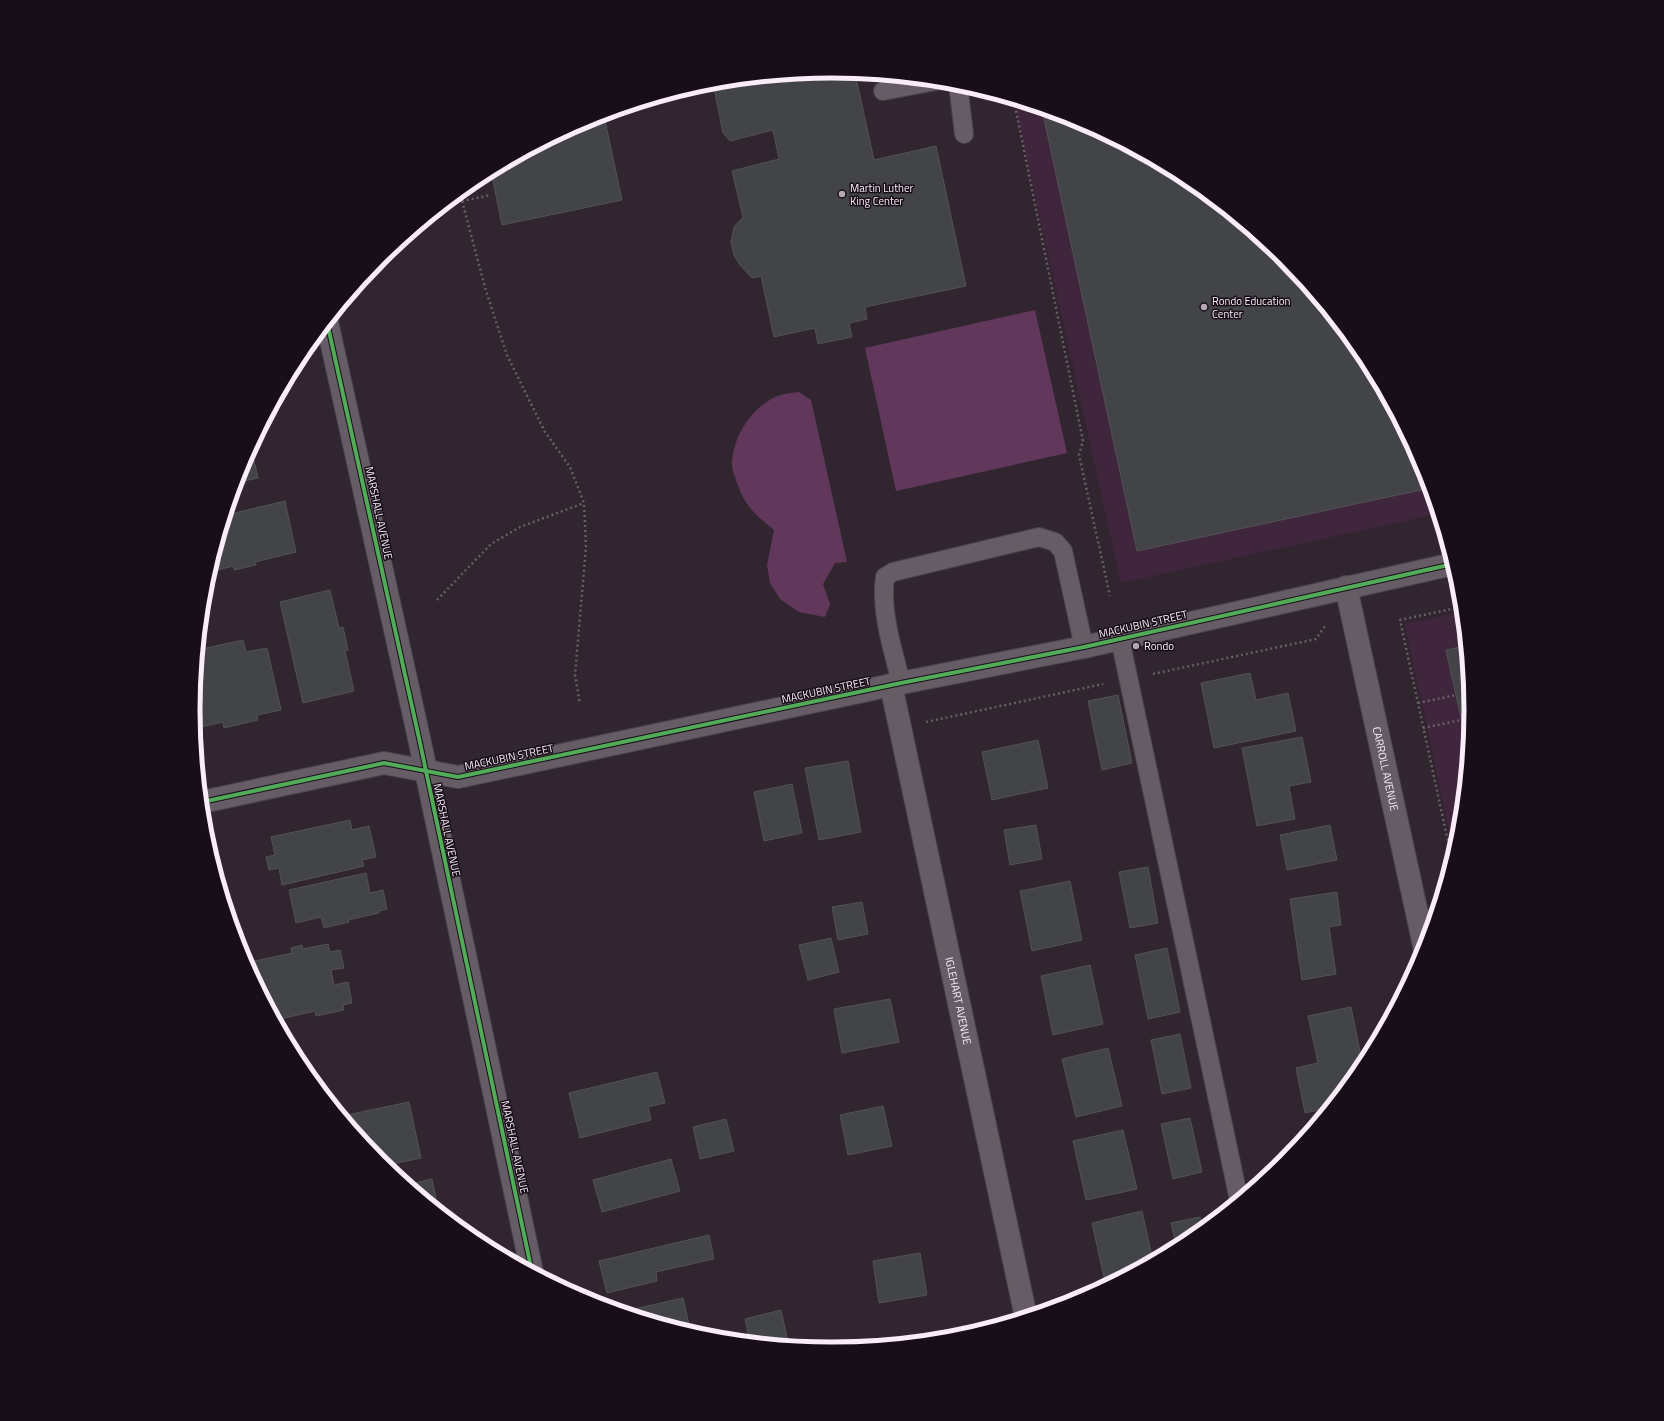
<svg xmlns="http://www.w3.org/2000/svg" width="1664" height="1421" font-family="'Titillium Web',sans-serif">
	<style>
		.built { fill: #3f263c }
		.green { fill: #61385c }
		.building { fill: #434448; stroke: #525256 }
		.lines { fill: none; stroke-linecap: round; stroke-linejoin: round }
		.service-casing { stroke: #4d434d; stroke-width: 20 }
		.minor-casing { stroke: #4d434d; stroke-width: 24 }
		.tertiary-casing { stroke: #4d434d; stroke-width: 24 }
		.path { stroke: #685e66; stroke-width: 2.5; stroke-dasharray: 2 3; stroke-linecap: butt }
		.service { stroke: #665c65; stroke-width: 18 }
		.minor { stroke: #665c65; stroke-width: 22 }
		.tertiary { stroke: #665c65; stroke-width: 22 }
		.cycleway-casing { stroke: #180e17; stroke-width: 6 }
		.cycleway { stroke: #51ab58; stroke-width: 4 }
		.poi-dot { fill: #b4a6b3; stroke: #180e17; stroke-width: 1.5 }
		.labels { text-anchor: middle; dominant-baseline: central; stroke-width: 3; stroke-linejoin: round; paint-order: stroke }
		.poi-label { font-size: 11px; fill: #fbecf9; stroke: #180e17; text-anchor: start }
		.street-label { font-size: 11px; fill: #fbecf9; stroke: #180e17 }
		.rim { fill: none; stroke: #fbecf9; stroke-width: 5 }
	</style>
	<rect width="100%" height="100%" fill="#312530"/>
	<g class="built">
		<polygon points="1014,101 1077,120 1187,179 1284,258 1423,466 1437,514 1121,583"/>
		<polygon points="1462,612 1471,711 1459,835 1454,854 1405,624"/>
	</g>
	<g class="green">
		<polygon points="1035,310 1067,453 896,491 865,348"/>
		<path d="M799,392L811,400L847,562L835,563L823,584L830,604L825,617L799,612L780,599L770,583L767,565L774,530C754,514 744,505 736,480C735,476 732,470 732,466C732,439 749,411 773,398C781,394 790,393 799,392Z"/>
	</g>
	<g class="building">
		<polygon points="832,71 855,73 874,160 936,146 966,286 865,307 867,319 849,323 852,337 818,344 815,328 774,337 761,276 752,278 740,265 734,255 731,242 734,227 743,217 732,171 779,159 773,130 730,141 723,133 713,83"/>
		<polygon points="653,100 654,105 604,116 622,200 502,225 491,171 587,120"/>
		<polygon points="1042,109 1077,120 1187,179 1284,258 1364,355 1423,466 1430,488 1137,551"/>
		<polygon points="251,447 258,478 239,482 240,486 235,488 241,466"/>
		<polygon points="285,501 296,552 255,562 256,565 234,570 234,566 209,572 226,515"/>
		<polygon points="330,590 339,628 343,627 348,650 345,651 354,691 303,703 280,602"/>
		<polygon points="243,640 246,652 267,648 281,710 257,715 258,720 224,728 223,722 197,728 193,708 197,663 205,662 202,649"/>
		<polygon points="1465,646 1471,711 1468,750 1446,650"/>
		<polygon points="1250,673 1256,700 1288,693 1296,731 1214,748 1201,683"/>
		<polygon points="1118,695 1132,763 1102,770 1088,701"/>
		<polygon points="1302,737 1311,782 1289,786 1295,819 1257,826 1242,748"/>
		<polygon points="1038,740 1048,788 992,800 982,752"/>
		<polygon points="848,761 861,832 819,840 805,768"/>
		<polygon points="792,784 802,833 764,841 754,792"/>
		<polygon points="350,820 352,830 369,826 376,857 362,860 364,866 282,885 279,868 269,870 266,857 275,855 271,837"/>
		<polygon points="1036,825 1042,859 1010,865 1004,830"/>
		<polygon points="1330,825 1337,860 1287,870 1280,835"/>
		<polygon points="1148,867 1158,923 1130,928 1119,872"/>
		<polygon points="366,873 370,893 383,890 387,909 379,911 379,913 348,920 349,922 324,928 321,917 296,923 289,890"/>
		<polygon points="1070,881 1082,940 1032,951 1020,891"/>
		<polygon points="1337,892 1341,925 1329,927 1336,974 1302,980 1290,899"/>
		<polygon points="862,902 868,934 838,940 832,907"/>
		<polygon points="831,938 839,972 808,980 799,945"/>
		<polygon points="328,944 330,952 340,950 344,968 331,970 334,985 348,982 352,1003 343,1005 344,1010 316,1016 315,1011 276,1020 245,963 292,953 291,948 302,945 303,949"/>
		<polygon points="1167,948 1180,1012 1148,1019 1135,955"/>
		<polygon points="1090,965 1103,1024 1053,1035 1041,976"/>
		<polygon points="890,999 899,1042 842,1053 834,1009"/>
		<polygon points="1351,1007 1363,1066 1329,1108 1305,1113 1296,1068 1318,1063 1308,1016"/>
		<polygon points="1180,1034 1191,1088 1162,1094 1151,1040"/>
		<polygon points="1108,1048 1122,1106 1076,1117 1062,1059"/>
		<polygon points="657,1072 665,1103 648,1107 651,1120 580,1138 569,1093"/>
		<polygon points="409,1102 421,1158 383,1166 342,1116"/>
		<polygon points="883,1106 892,1146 848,1155 840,1115"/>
		<polygon points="1190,1118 1202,1172 1173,1179 1161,1124"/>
		<polygon points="726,1119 734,1151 700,1159 693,1127"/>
		<polygon points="1123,1130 1137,1189 1086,1200 1073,1141"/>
		<polygon points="671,1159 680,1191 602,1212 593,1180"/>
		<polygon points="432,1179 439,1212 407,1185"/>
		<polygon points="1142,1211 1153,1261 1119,1279 1105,1282 1092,1223"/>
		<polygon points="1200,1217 1203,1229 1187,1242 1177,1248 1171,1223"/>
		<polygon points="709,1235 714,1259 656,1272 657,1281 607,1293 599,1261"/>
		<polygon points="920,1253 927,1295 879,1303 873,1261"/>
		<polygon points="683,1298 691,1333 621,1312"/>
		<polygon points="781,1310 789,1346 750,1342 745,1319"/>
	</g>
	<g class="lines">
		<defs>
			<g id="service">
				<polyline points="958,84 964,134"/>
				<polyline points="883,91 936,81"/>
				<polyline points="1120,639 1239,1200"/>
				<path d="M901,683C893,649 880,612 885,577L893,572L1039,537L1055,542L1063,551L1084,647"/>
			</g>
			<g id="minor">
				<path id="s1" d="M1346,587L1425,950"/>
				<path id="s2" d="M891,685L1026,1317"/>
				<polyline points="202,802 384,763 458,777 901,683 1084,647 1453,564"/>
			</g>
			<polyline id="tertiary" points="327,322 419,738 532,1272"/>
		</defs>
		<use href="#service" class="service-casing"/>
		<use href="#minor" class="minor-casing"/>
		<use href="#tertiary" class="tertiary-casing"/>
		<g class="path">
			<polyline points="1014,101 1083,441 1079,455 1110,596"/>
			<polyline points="452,199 462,201 491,195"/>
			<polyline points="462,201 486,291 507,355 545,432 570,467 584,503 586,547 575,675 580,704"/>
			<polyline points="437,600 491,544 520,527 584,503"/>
			<polyline points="1153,674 1316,639 1325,626"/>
			<polyline points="1418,703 1456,695"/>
			<polyline points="926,722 1103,684"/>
			<polyline points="1423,728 1461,720"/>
			<polyline points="1452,860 1400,620 1461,607"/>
		</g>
		<use href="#service" class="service"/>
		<use href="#minor" class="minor"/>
		<use href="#tertiary" class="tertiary"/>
		<defs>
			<g id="cycleway">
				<polyline points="327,322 419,738 532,1272"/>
				<polyline points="202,802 384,763 458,777 901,683 1084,647 1453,564"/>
			</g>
		</defs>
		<use href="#cycleway" class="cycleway-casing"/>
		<use href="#cycleway" class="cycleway"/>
	</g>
	<g class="poi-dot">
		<circle cx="842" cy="194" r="4"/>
		<circle cx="1204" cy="307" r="4"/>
		<circle cx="1136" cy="646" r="4"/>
	</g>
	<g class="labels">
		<g class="poi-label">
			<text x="850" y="188">Martin Luther<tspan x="850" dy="13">King Center</tspan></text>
			<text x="1212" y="301">Rondo Education<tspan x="1212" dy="13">Center</tspan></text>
			<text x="1144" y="646">Rondo</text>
		</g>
		<g class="street-label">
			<text transform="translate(379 513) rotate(78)">MARSHALL AVENUE</text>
			<text transform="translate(1143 624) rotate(-13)">MACKUBIN STREET</text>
			<text transform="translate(826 690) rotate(-12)">MACKUBIN STREET</text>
			<text transform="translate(509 757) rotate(-12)">MACKUBIN STREET</text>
			<text stroke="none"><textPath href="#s1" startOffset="186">CARROLL AVENUE</textPath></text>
			<text transform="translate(447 830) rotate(78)">MARSHALL AVENUE</text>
			<text stroke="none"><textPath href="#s2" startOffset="323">IGLEHART AVENUE</textPath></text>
			<text transform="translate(515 1147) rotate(78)">MARSHALL AVENUE</text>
		</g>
	</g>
	<path d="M0 0H1664V1421H0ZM200 710a632 632 0 1 1 1264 0a632 632 0 1 1-1264 0Z" fill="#180e17" fill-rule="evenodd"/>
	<path class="rim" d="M200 710a632 632 0 1 1 1264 0a632 632 0 1 1-1264 0Z"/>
</svg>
